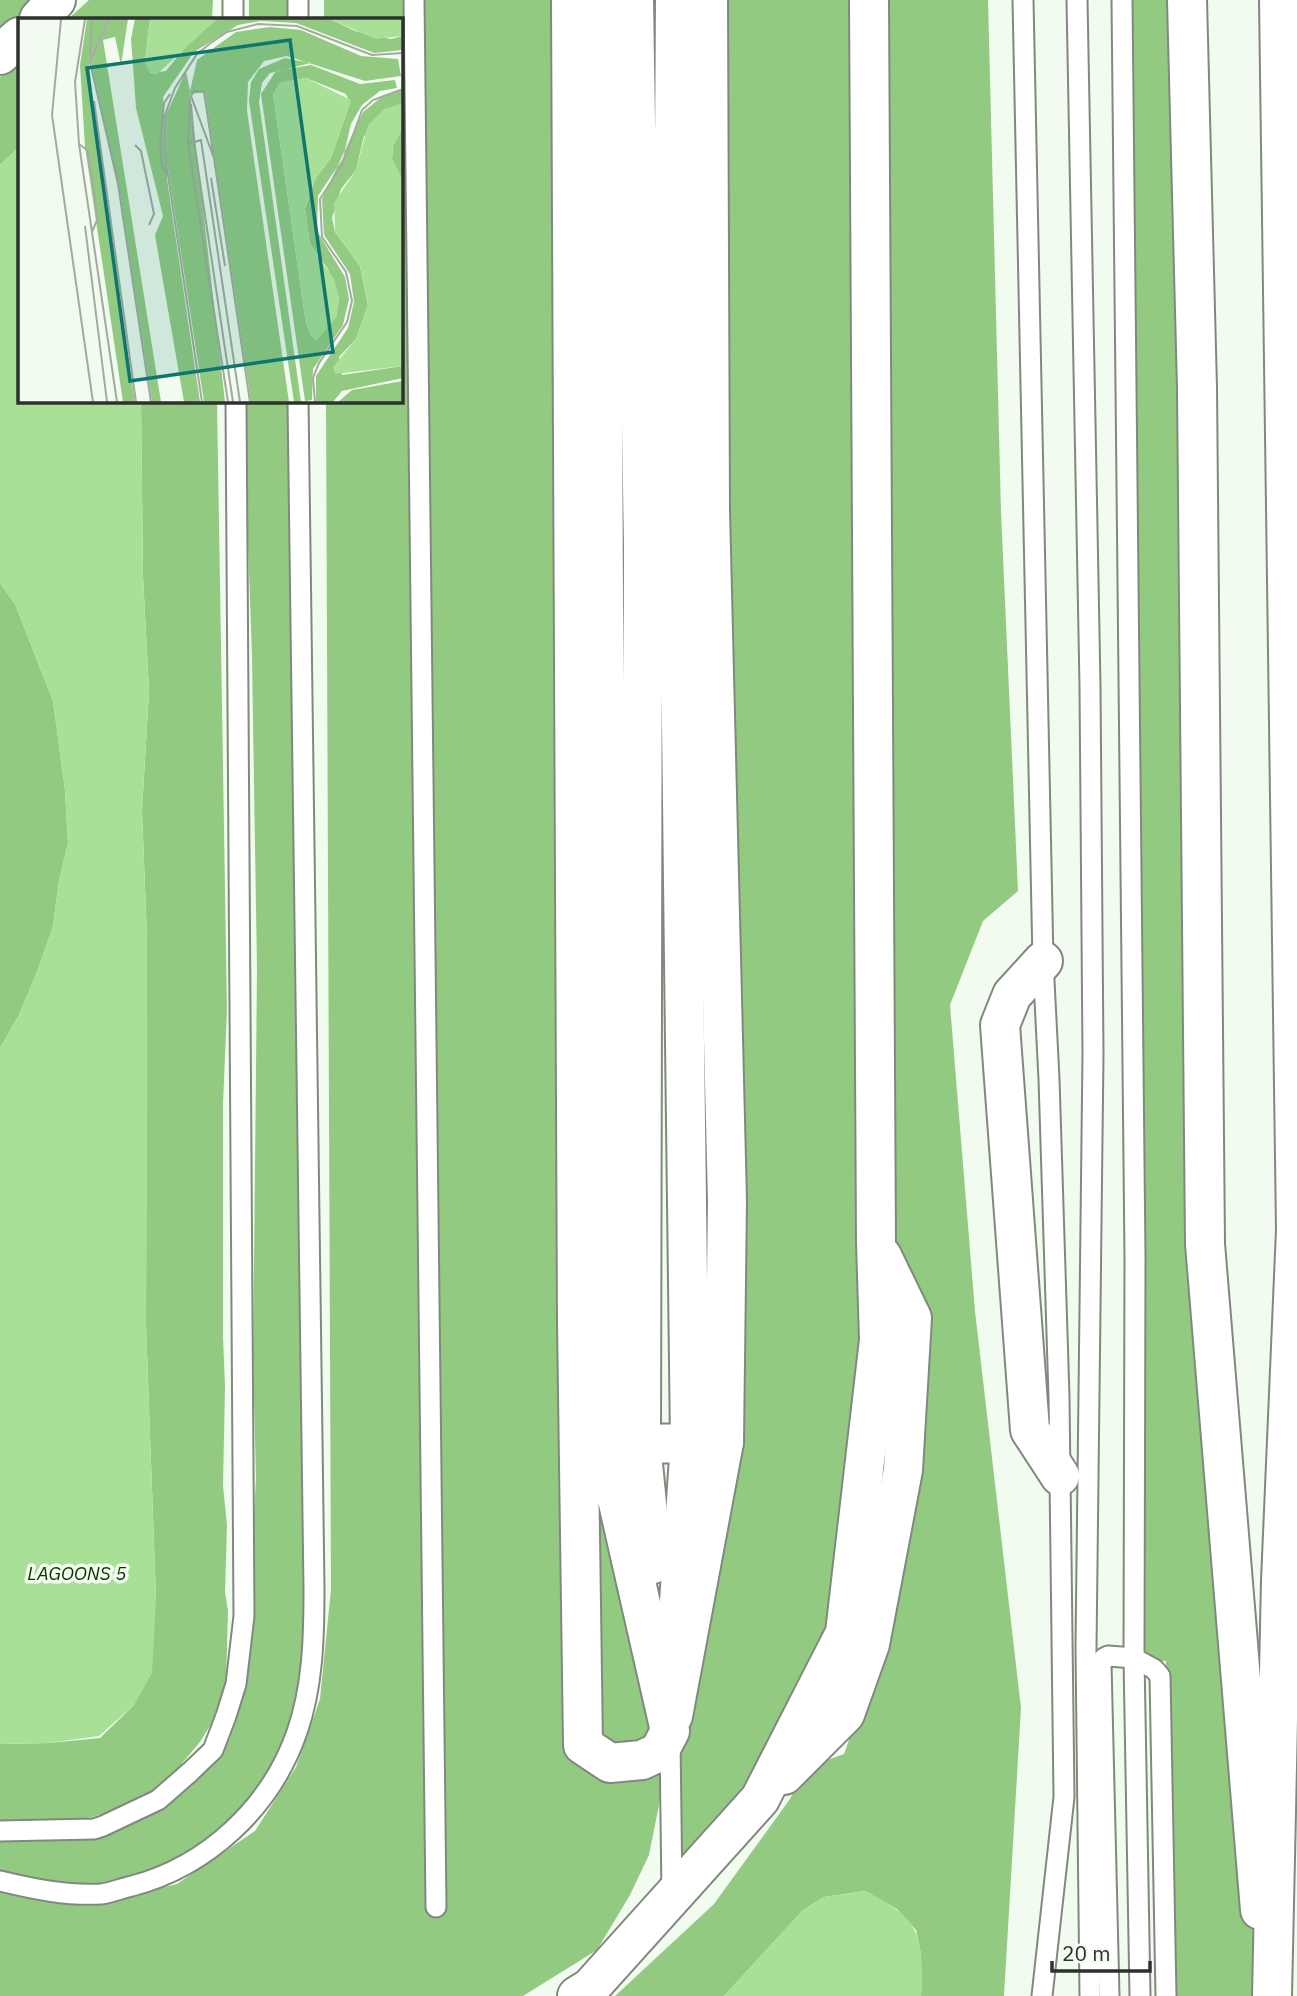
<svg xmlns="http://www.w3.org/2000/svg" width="1297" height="1996" font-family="'IBM Plex Sans',sans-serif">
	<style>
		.forest { fill: #93ca82 }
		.water { fill: #a9e097 }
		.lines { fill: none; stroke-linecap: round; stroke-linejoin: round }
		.lane-casing { stroke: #81897f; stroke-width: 23 }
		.street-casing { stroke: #81897f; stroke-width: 42 }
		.secondary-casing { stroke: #81897f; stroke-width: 42 }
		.lane { stroke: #fff; stroke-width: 19 }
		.street { stroke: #fff; stroke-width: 38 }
		.secondary { stroke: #fff; stroke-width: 38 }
		.labels { text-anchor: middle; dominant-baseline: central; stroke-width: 7; stroke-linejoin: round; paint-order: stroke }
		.water-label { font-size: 19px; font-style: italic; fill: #0f3301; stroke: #f2fbef }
		.inset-road { fill: none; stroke: #a4aaa1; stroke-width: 2 }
		.view { fill: #0f766e; fill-opacity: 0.15; stroke: #0f766e; stroke-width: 3.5 }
		.inset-edge { fill: none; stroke: #2e312d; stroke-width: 3.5 }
	</style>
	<rect width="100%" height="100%" fill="#f2fbef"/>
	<g class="forest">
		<polygon points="0,0 38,0 0,36"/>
		<polygon points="89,0 213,0 212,19 68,19"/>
		<rect x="249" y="0" width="47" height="19"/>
		<polygon points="324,0 560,0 576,1743 670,1750 649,1855 630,1895 597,1950 523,1996 0,1996 0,1891 31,1899 96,1904 177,1884 255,1831 296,1767 320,1699 331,1589 326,401 401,401 401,19 324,19"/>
		<polygon points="716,0 858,0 873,1339 842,1632 778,1757 673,1892 673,1735 727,1455"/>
		<polygon points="883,0 988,0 1001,512 1018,891 983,921 950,1005 975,1311 1021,1708 1004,1996 921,1996 921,1954 916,1930 897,1909 865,1891 824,1897 803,1910 724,1996 615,1996 714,1904 790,1799 805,1768 844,1754 872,1675 916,1319 893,1233"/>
		<polygon points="1125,0 1183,0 1198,1036 1264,1996 1168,1996 1166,1661 1141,1661"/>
		<polygon points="19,61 19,147 0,165 0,77"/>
		<polygon points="141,401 217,401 227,1010 223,1104 223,1336 225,1386 223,1486 227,1525 225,1592 228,1611 226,1685 221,1708 200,1742 162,1787 148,1795 113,1811 85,1819 0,1820 0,1744 49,1743 100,1738 134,1705 156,1599 146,1325 147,939 142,811 149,691 143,577"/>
		<polygon points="247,401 297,401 309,1649 294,1727 255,1803 195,1855 99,1888 0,1878 0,1832 94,1831 213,1753 248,1634 256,1478 253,1362 257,970 252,657 247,515"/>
		<polygon points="0,583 15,604 53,701 65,790 68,843 59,881 53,926 39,967 19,1015 0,1048"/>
		<polygon points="580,1361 653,1746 597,1749"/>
	</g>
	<g class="water">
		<polygon points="19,147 19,401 141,401 143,577 149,691 142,811 147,939 146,1325 156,1599 152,1673 134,1705 99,1736 49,1743 0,1744 0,1048 19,1015 39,967 53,926 59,881 68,843 65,790 53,701 15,604 0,583 0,165"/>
		<path d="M865,1891C904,1912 921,1921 922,1969C922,1978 923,1987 921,1996H724L803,1910L824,1897Z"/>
	</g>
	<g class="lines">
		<defs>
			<g id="lane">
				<polyline points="233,0 233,19"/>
				<polyline points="298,0 298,19"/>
				<polyline points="414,0 436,1907"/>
				<polyline points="1023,0 1043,961 1049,1079 1059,1397 1064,1797 1042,1996"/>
				<polyline points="1077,0 1090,686 1093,1054 1086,1648 1090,1996"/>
				<polyline points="1122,0 1135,1258 1134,1658 1154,1669 1160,1676 1166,1996"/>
				<polyline points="670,1739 672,1895"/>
				<polyline points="0,1831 94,1829 103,1826 158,1800 190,1772 213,1750 226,1716 236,1684 244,1616 236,401"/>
				<path d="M0,1881C33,1889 67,1896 101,1894C111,1893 122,1888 132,1886C208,1866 271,1807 297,1732C313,1686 314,1637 314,1589L298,401"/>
				<polyline points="1109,1996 1101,1663 1104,1658 1108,1656 1134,1658 1140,1996"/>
			</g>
			<g id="street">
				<polyline points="571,0 577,1323 670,1731 659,1752 642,1760 610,1763 583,1745 577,1323"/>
				<polyline points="601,0 604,605 614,1415"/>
				<polyline points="634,0 643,545 641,1444 690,1443 674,159 675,0"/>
				<polyline points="708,0 710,510 727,1201 724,1442"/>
				<polyline points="1187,0 1197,388 1205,1244 1260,1910"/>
				<polyline points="39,19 56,0"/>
				<polyline points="0,55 19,37"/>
				<polyline points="1043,961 1012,995 1000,1025 1030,1430 1060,1476"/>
				<polyline points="615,1445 641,1444 653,1564"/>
				<polyline points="673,1689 690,1443"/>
				<polyline points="673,1716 724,1442 698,1443"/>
				<polyline points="784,1775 845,1714 870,1644 903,1470 912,1318 882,1256"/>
				<polyline points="577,1996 590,1988 760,1799 845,1633 879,1340 876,1243 869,0"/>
			</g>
			<polyline id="secondary" points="1272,1996 1281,1581 1296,1230 1279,0"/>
		</defs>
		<use href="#lane" class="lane-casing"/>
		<use href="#street" class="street-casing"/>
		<use href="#secondary" class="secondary-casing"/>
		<use href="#lane" class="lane"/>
		<use href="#street" class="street"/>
		<use href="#secondary" class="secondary"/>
	</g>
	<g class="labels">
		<g class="water-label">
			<text x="77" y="1573">LAGOONS 5</text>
		</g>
	</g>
	<g transform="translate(18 18)">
		<rect width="385" height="385" fill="#f2fbef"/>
		<path d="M69,1H90L71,45L84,163L117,384H105L67,129L62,47ZM92,1H110L103,47L97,19L85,22L143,384H134L102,175L73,44ZM117,1H132L127,43L133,55L148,53L172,23L199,1H312L337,13L373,21L385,18V32L356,35L278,5L243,3L220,7L176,34L145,79L149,161L182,384H166L137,217L145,198L118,90L113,21ZM252,9L283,12L343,38L380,41L383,58L347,63L269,38L246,43L230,64L229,93L271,384H233L187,74L172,76L207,384H186L149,144L148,97L168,53L172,73L179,42L218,14ZM267,40L293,45L252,55L244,65L241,84L283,384H276L231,83L233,64L241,51ZM293,47L342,66L377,62L379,70L362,73L344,87L333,106L325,140L300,178L299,213L327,259L331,281L325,307L295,351L294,382L287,383L243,76L258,53ZM288,60L328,76L332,85L313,140L297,161L287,191L292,226L310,251L321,279L318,299L298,322L288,306L255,76L262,65ZM385,72V85L346,118L338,152L323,171L314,200L317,214L342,248L350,287L338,321L321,339L324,357L385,348V360L324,373L315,384H298V358L330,310L336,284L332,256L306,217L304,181L345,94L366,77ZM385,109L384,137L385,163L374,141L375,128ZM385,363V384H320L334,372Z" fill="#93ca82" fill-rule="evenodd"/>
		<path d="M132,1H199L138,57L130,52L127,43ZM312,1H385V18L357,21ZM288,60L333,82L313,140L297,161L287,190L292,226L316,261L321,279L318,299L299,322L293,319L288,306L255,76L262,65ZM385,85V109L375,128L374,141L385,163V348L317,356L315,349L338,321L350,286L342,248L317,214L316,185L338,152L350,107L366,91Z" fill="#a9e097"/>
		<path class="inset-road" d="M43,1L34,97L75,384M67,1L57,64L61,126L99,384M91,1L72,44L100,166L133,384M72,37L74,1M172,81L170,125L174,124M76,83L118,384M173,86L176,124M170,125L210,384M61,126L69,132L76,173L79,202L74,214M117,127L123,133L136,196L131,207M196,140L186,74L176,73L173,78L196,140L232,384M150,157L144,148L142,124L146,85L152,76M193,160L207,248M67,208L89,384M184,384L148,144L147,97L157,70L179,36L194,24L209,14L240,6L279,8L354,37L385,35M215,384L176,124L183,122L222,384M297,384L295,360L301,345L329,304L334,283L328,254L304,219L302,181L325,145L344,92L355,82L385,71"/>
		<path class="view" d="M272,22L315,334L112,363L69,50Z"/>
		<rect width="385" height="385" class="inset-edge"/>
	</g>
	<path d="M1052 1961v10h98v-10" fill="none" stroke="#2e312d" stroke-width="3.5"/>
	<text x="1062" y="1961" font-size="21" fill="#2e312d" stroke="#f2fbef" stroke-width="5" paint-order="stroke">20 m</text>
</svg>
